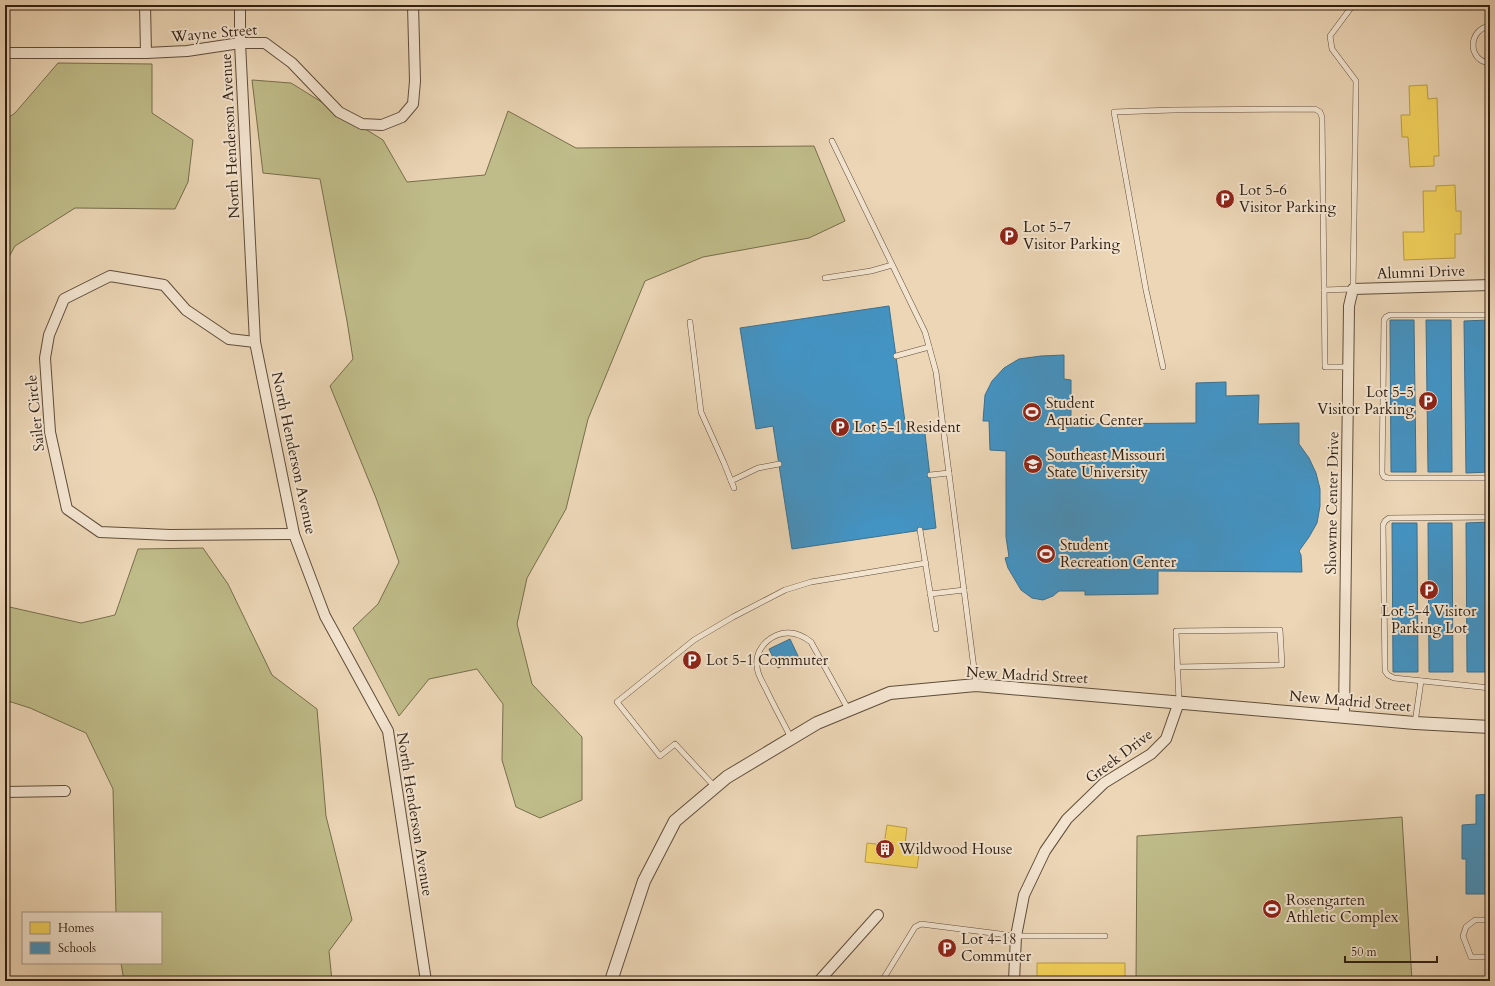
<svg xmlns="http://www.w3.org/2000/svg" width="1495" height="986" font-family="Cardo,serif">
	<style>
		.green { fill: #bfbc89; stroke: #786e4d }
		.homes { fill: #f6d55c; stroke: #bb9e46 }
		.schools { fill: #4393c3; stroke: #3d708e }
		.lines { fill: none; stroke-linecap: round; stroke-linejoin: round }
		.service-casing { stroke: #5f4d3a; stroke-width: 6 }
		.minor-casing { stroke: #5f4d3a; stroke-width: 12 }
		.tertiary-casing { stroke: #5f4d3a; stroke-width: 14 }
		.service { stroke: #f3e4d0; stroke-width: 5 }
		.minor { stroke: #f3e4d0; stroke-width: 10 }
		.tertiary { stroke: #f3e4d0; stroke-width: 12 }
		.labels { text-anchor: middle; dominant-baseline: central; stroke-width: 4; stroke-linejoin: round; paint-order: stroke }
		.street-label { font-size: 15px; fill: #301f11; stroke: #f3e4d0 }
		.poi-label { font-size: 15px; fill: #301f11; stroke: #f3e4d0; text-anchor: start }
	</style>
	<rect width="100%" height="100%" fill="#ecd6b6"/>
	<filter id="stains"><feTurbulence type="fractalNoise" baseFrequency=".005" numOctaves="4"/><feColorMatrix values="0 0 0 0 .2 0 0 0 0 .09 0 0 0 0 .02 0 0 0 .5 -.17"/></filter>
	<radialGradient id="worn" r=".72"><stop offset=".6" stop-color="#630" stop-opacity="0"/><stop offset="1" stop-color="#630" stop-opacity=".3"/></radialGradient>
	<g class="green">
		<polygon points="58,63 152,64 152,113 193,140 188,182 175,209 75,208 15,246 5,264 5,120 15,113"/>
		<polygon points="252,80 291,83 383,140 407,182 485,175 508,111 576,148 814,146 845,221 809,238 703,257 645,281 588,419 566,509 527,578 517,624 532,684 582,737 582,800 540,818 516,807 502,760 503,704 477,669 429,679 399,716 353,628 378,604 399,562 376,498 330,386 353,359 347,321 320,179 263,173"/>
		<polygon points="203,548 228,584 272,675 317,709 326,816 352,920 329,951 332,981 124,981 121,963 161,963 161,913 116,913 113,789 86,733 30,708 5,700 5,606 81,623 115,615 138,549"/>
		<polygon points="1402,817 1412,981 1136,981 1137,836"/>
	</g>
	<g class="homes">
		<polygon points="1427,85 1428,99 1437,98 1439,156 1434,156 1434,166 1410,167 1408,137 1402,137 1401,115 1410,115 1409,86"/>
		<polygon points="1455,185 1456,211 1461,211 1461,234 1455,234 1455,258 1404,260 1403,232 1424,232 1423,191 1436,191 1436,186"/>
		<polygon points="887,825 907,828 904,852 919,854 917,868 865,862 867,843 884,845"/>
		<polygon points="1037,963 1125,963 1125,981 1032,981 1032,977 1037,977"/>
	</g>
	<g class="schools">
		<polygon points="889,306 906,429 924,425 936,528 792,549 773,426 756,429 740,328"/>
		<polygon points="1390,320 1414,320 1416,472 1391,472"/>
		<polygon points="1426,320 1451,320 1452,472 1428,472"/>
		<polygon points="1489,320 1490,472 1466,473 1464,321"/>
		<polygon points="1064,355 1064,379 1071,380 1071,424 1196,423 1196,383 1226,382 1226,396 1259,395 1258,424 1299,423 1299,444 1309,458 1316,473 1320,489 1320,506 1317,523 1309,537 1299,551 1301,555 1302,572 1158,571 1158,594 1085,595 1085,591 1059,591 1053,596 1043,600 1032,598 1021,590 1008,568 1005,558 1009,557 1006,537 1006,451 990,450 989,421 983,421 985,395 992,381 1004,368 1019,359 1041,356"/>
		<polygon points="1490,522 1490,672 1467,672 1466,523"/>
		<polygon points="1392,523 1417,523 1418,672 1393,672"/>
		<polygon points="1428,523 1452,523 1453,672 1429,672"/>
		<polygon points="790,639 799,658 778,668 769,649"/>
		<polygon points="1490,794 1490,894 1466,894 1466,859 1462,859 1462,825 1476,824 1476,795"/>
	</g>
	<g class="lines">
		<defs>
			<g id="service">
				<path d="M1490,26C1468,29 1467,61 1490,63"/>
				<polyline points="832,141 925,332 936,372 976,684"/>
				<polyline points="825,278 871,271 892,265"/>
				<polyline points="1324,290 1353,289 1356,81 1332,49 1330,36 1353,5"/>
				<polyline points="1490,315 1390,315 1386,317 1384,320 1382,473 1384,477 1388,478 1490,478"/>
				<polyline points="690,322 701,412 724,463 734,488"/>
				<polyline points="896,356 929,347"/>
				<polyline points="1163,367 1146,290 1114,112 1173,110 1315,109 1320,112 1322,117 1325,367 1348,367"/>
				<polyline points="930,475 949,473"/>
				<polyline points="731,481 758,468 779,464"/>
				<polyline points="1490,517 1389,518 1385,521 1383,525 1385,671 1388,675 1394,678 1490,688"/>
				<polyline points="920,530 936,629"/>
				<polyline points="930,594 964,590"/>
				<polyline points="1177,667 1282,665 1280,630 1176,631 1179,702"/>
				<polyline points="1415,723 1421,681"/>
				<path d="M791,738C783,722 774,706 766,689C763,683 757,674 757,666C755,652 765,640 777,635C790,630 801,634 811,642L848,709"/>
				<polyline points="715,787 675,744 660,756 617,702 694,640 733,617 785,590 811,582 926,563"/>
				<polyline points="1490,920 1475,920 1466,927 1463,936 1471,957 1490,957"/>
				<polyline points="882,981 915,927 921,924 1016,936 1105,936"/>
			</g>
			<g id="minor">
				<polyline points="145,5 146,53"/>
				<polyline points="240,5 240,43 255,342 294,534 325,616 388,731 426,981"/>
				<polyline points="5,53 146,53 187,51 240,43 265,43 292,63 339,112 362,124 382,125 402,117 413,104 415,81 413,5"/>
				<polyline points="255,342 229,339 186,310 164,285 110,276 64,299 49,335 45,358 50,432 67,509 100,532 170,535 294,534"/>
				<polyline points="1344,716 1349,306 1353,289 1490,285"/>
				<polyline points="5,792 65,791"/>
				<polyline points="819,981 878,915"/>
				<polyline points="1014,981 1016,936 1024,895 1045,851 1067,819 1104,783 1151,754 1166,739 1179,702"/>
			</g>
			<polyline id="tertiary" points="611,981 644,881 675,821 727,777 817,723 890,693 976,685 1415,723 1490,727"/>
		</defs>
		<use href="#service" class="service-casing"/>
		<use href="#minor" class="minor-casing"/>
		<use href="#tertiary" class="tertiary-casing"/>
		<use href="#service" class="service"/>
		<use href="#minor" class="minor"/>
		<use href="#tertiary" class="tertiary"/>
	</g>
	<defs>
		<symbol id="parking-disc" viewBox="-11 -11 22 22"><circle r="9.5" fill="#8f2418" stroke="#f3e4d0"/><path d="M-3.5-5.5H1a3.5 3.5 0 0 1 0 7H-1V5.5H-3.5ZM-1-3.4V-.6H.8a1.4 1.4 0 0 0 0-2.8Z" fill="#fff"/></symbol>
		<symbol id="stadium-disc" viewBox="-11 -11 22 22"><circle r="9.5" fill="#8f2418" stroke="#f3e4d0"/><path d="M0-5a6.5 5 0 1 0 0 10a6.5 5 0 1 0 0-10ZM-3.5-1.8h7v3.6h-7Z" fill="#fff"/></symbol>
		<symbol id="university-disc" viewBox="-11 -11 22 22"><circle r="9.5" fill="#8f2418" stroke="#f3e4d0"/><path d="M0-5L7-2L0 1L-7-2ZM-4 1L0 2.5L4 1V4Q0 6-4 4Z" fill="#fff"/></symbol>
		<symbol id="building-disc" viewBox="-11 -11 22 22"><circle r="9.5" fill="#8f2418" stroke="#f3e4d0"/><path d="M-4-6H4V6H1V3H-1V6H-4ZM-2.5-4.3h1.7v1.8h-1.7ZM.8-4.3h1.7v1.8H.8ZM-2.5-1h1.7V.8h-1.7ZM.8-1h1.7V.8H.8Z" fill="#fff"/></symbol>
	</defs>
	<g fill-rule="evenodd">
		<use href="#parking-disc" x="1214" y="188" width="22" height="22"/>
		<use href="#parking-disc" x="998" y="225" width="22" height="22"/>
		<use href="#parking-disc" x="1417" y="390" width="22" height="22"/>
		<use href="#stadium-disc" x="1021" y="401" width="22" height="22"/>
		<use href="#parking-disc" x="829" y="416" width="22" height="22"/>
		<use href="#university-disc" x="1022" y="453" width="22" height="22"/>
		<use href="#stadium-disc" x="1035" y="543" width="22" height="22"/>
		<use href="#parking-disc" x="1418" y="579" width="22" height="22"/>
		<use href="#parking-disc" x="681" y="649" width="22" height="22"/>
		<use href="#building-disc" x="874" y="838" width="22" height="22"/>
		<use href="#stadium-disc" x="1261" y="898" width="22" height="22"/>
		<use href="#parking-disc" x="936" y="937" width="22" height="22"/>
	</g>
	<g class="labels">
		<g class="street-label">
			<text transform="translate(214 33) rotate(-5)">Wayne Street</text>
			<text transform="translate(230 136) rotate(-93)">North Henderson Avenue</text>
			<text transform="translate(1421 272) rotate(-2)">Alumni Drive</text>
			<text transform="translate(35 413) rotate(-96)">Sailer Circle</text>
			<text transform="translate(294 453) rotate(78)">North Henderson Avenue</text>
			<text transform="translate(1332 503) rotate(-89)">Showme Center Drive</text>
			<text transform="translate(1027 675) rotate(3)">New Madrid Street</text>
			<text transform="translate(1350 701) rotate(5)">New Madrid Street</text>
			<text transform="translate(1119 756) rotate(-37)">Greek Drive</text>
			<text transform="translate(415 814) rotate(81)">North Henderson Avenue</text>
		</g>
		<g class="poi-label">
			<text x="1239" y="190">Lot 5-6<tspan x="1239" dy="17">Visitor Parking</tspan></text>
			<text x="1023" y="227">Lot 5-7<tspan x="1023" dy="17">Visitor Parking</tspan></text>
			<text x="1414" y="392" text-anchor="end">Lot 5-5<tspan x="1414" dy="17">Visitor Parking</tspan></text>
			<text x="1046" y="403">Student<tspan x="1046" dy="17">Aquatic Center</tspan></text>
			<text x="854" y="427">Lot 5-1 Resident</text>
			<text x="1047" y="455">Southeast Missouri<tspan x="1047" dy="17">State University</tspan></text>
			<text x="1060" y="545">Student<tspan x="1060" dy="17">Recreation Center</tspan></text>
			<text x="1429" y="611" text-anchor="middle">Lot 5-4 Visitor<tspan x="1429" dy="17">Parking Lot</tspan></text>
			<text x="706" y="660">Lot 5-1 Commuter</text>
			<text x="899" y="849">Wildwood House</text>
			<text x="1286" y="900">Rosengarten<tspan x="1286" dy="17">Athletic Complex</tspan></text>
			<text x="961" y="939">Lot 4-18<tspan x="961" dy="17">Commuter</tspan></text>
		</g>
	</g>
	<rect width="1495" height="986" fill="none" stroke="#ecd6b6" stroke-width="20"/>
	<rect x="6" y="6" width="1483" height="974" fill="none" stroke="#301f11" stroke-width="2"/>
	<rect x="10" y="10" width="1475" height="966" fill="none" stroke="#301f11"/>
	<rect x="22" y="912" width="140" height="52" fill="#f3e4d0" stroke="#a59584"/>
	<rect x="30" y="922" width="20" height="12" fill="#f6d55c" stroke="#a59584"/>
	<text x="58" y="932" font-size="12" fill="#301f11">Homes</text>
	<rect x="30" y="942" width="20" height="12" fill="#4393c3" stroke="#a59584"/>
	<text x="58" y="952" font-size="12" fill="#301f11">Schools</text>
	<path d="M1345 956v6h92v-6" fill="none" stroke="#301f11" stroke-width="2"/>
	<text x="1351" y="956" font-size="12" fill="#301f11" stroke="#f3e4d0" stroke-width="3" paint-order="stroke">50 m</text>
	<rect width="100%" height="100%" filter="url(#stains)"/>
	<rect width="100%" height="100%" fill="url(#worn)"/>
</svg>
